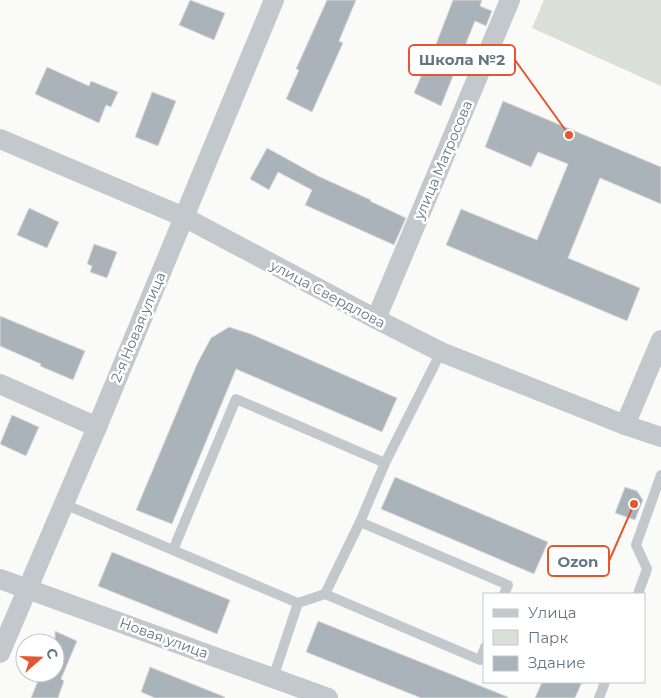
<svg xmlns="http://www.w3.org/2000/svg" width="661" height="698" font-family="Montserrat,sans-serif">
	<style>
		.green { fill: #dadfd7 }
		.building { fill: #aab3b9; stroke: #dcdcda }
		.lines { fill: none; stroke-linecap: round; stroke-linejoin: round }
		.lane { stroke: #c3c8cc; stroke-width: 10 }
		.street { stroke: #c3c8cc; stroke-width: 20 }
		.labels { text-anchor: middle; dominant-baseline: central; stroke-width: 5; stroke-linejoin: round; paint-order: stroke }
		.street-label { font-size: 14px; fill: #657683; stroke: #fff }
		.leader { fill: none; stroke: #e4572e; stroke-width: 2 }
		.callout-dot { fill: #e4572e; stroke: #fff; stroke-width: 2 }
		.callout { fill: #fff; stroke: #e4572e; stroke-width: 2 }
		.callout-label { font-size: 15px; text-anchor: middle; font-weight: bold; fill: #657683 }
	</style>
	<rect width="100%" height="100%" fill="#fafaf8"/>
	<polygon class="green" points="544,0 661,0 661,86 532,28"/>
	<g class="building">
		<polygon points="190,0 225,13 214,40 179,25"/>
		<polygon points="327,0 356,0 339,41 343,43 312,112 286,99 299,70 296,69"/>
		<polygon points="453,0 482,0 480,6 492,11 486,26 475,21 441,106 414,93 424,69 426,70"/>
		<polygon points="47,67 89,86 91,81 118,92 111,107 106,105 99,123 35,94"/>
		<polygon points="152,92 176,101 158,146 135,137"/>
		<polygon points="503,101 661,167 661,204 600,178 568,258 640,288 627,321 446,245 461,209 537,240 568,164 538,152 531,167 485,147"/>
		<polygon points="267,148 318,176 371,200 370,201 406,218 394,245 305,205 312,190 278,172 269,190 250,179"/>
		<polygon points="29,208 59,222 47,248 17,235"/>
		<polygon points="94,244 117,252 107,278 90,272 92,266 87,264"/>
		<polygon points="0,316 85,351 73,380 40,366 41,364 0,346"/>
		<polygon points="229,327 251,334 397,398 382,432 236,369 172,524 136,510 197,364 211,338"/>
		<polygon points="12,415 39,427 26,456 0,444"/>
		<polygon points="395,477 548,542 534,574 381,509"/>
		<polygon points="625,487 637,491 643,500 635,520 615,513"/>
		<polygon points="112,552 230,600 217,634 98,586"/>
		<polygon points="318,621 508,697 508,698 421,698 306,652"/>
		<polygon points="55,631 77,641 61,679 64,681 58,698 31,698 41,673 55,673"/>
		<polygon points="150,667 225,697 224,698 155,698 141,692"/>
		<polygon points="542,682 582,682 575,698 535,698"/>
	</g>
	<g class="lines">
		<g class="lane">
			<polyline points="385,463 360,522 508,585 504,594"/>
			<polyline points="64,504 298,603 273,678"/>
			<polyline points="173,550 236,399 385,463 441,352"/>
			<polyline points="325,594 360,522"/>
			<polyline points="638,594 647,569 636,545 661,475"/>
			<polyline points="298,603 325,594 480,660 485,647"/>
			<polyline points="599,698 605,682"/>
		</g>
		<g class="street">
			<polyline points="0,139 184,217 376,319 441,352 625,425 661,437"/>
			<polyline points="376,319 510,0"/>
			<polyline points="0,384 97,427"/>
			<polyline points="625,425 661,340"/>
			<polyline points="0,579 328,698"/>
			<polyline points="0,653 97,427 274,0"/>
		</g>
	</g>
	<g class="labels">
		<g class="street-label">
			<text transform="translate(443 160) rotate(-67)">улица Матросова</text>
			<text transform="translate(328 294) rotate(28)">улица Свердлова</text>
			<text transform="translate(138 327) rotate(-67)">2-я Новая улица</text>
			<text transform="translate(164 638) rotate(20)">Новая улица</text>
		</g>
	</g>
	<path class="leader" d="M569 135L515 60M634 504L609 561"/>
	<g class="callout-dot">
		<circle cx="569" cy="135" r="5"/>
		<circle cx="634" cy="504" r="5"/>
	</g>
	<g class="callout">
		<rect x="409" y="45" width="106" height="30" rx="5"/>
		<rect x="548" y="546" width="61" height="30" rx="5"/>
	</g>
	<g class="callout-label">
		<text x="462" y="65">Школа №2</text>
		<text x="578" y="567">Ozon</text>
	</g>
	<rect x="483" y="593" width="162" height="90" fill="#ffffff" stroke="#c1c8cd"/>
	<rect x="493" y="609" width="25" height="8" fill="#c3c8cc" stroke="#c1c8cd"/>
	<text x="528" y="618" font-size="15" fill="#657683">Улица</text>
	<rect x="493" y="630" width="25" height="15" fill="#dadfd7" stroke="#c1c8cd"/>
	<text x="528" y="643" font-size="15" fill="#657683">Парк</text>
	<rect x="493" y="656" width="25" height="15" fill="#aab3b9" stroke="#c1c8cd"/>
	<text x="528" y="668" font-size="15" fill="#657683">Здание</text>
	<g transform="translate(40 658) rotate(70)"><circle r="24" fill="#ffffff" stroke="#c1c8cd"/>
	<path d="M0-4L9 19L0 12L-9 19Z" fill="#e4572e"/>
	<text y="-8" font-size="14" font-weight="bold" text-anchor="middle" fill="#657683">С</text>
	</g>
</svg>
